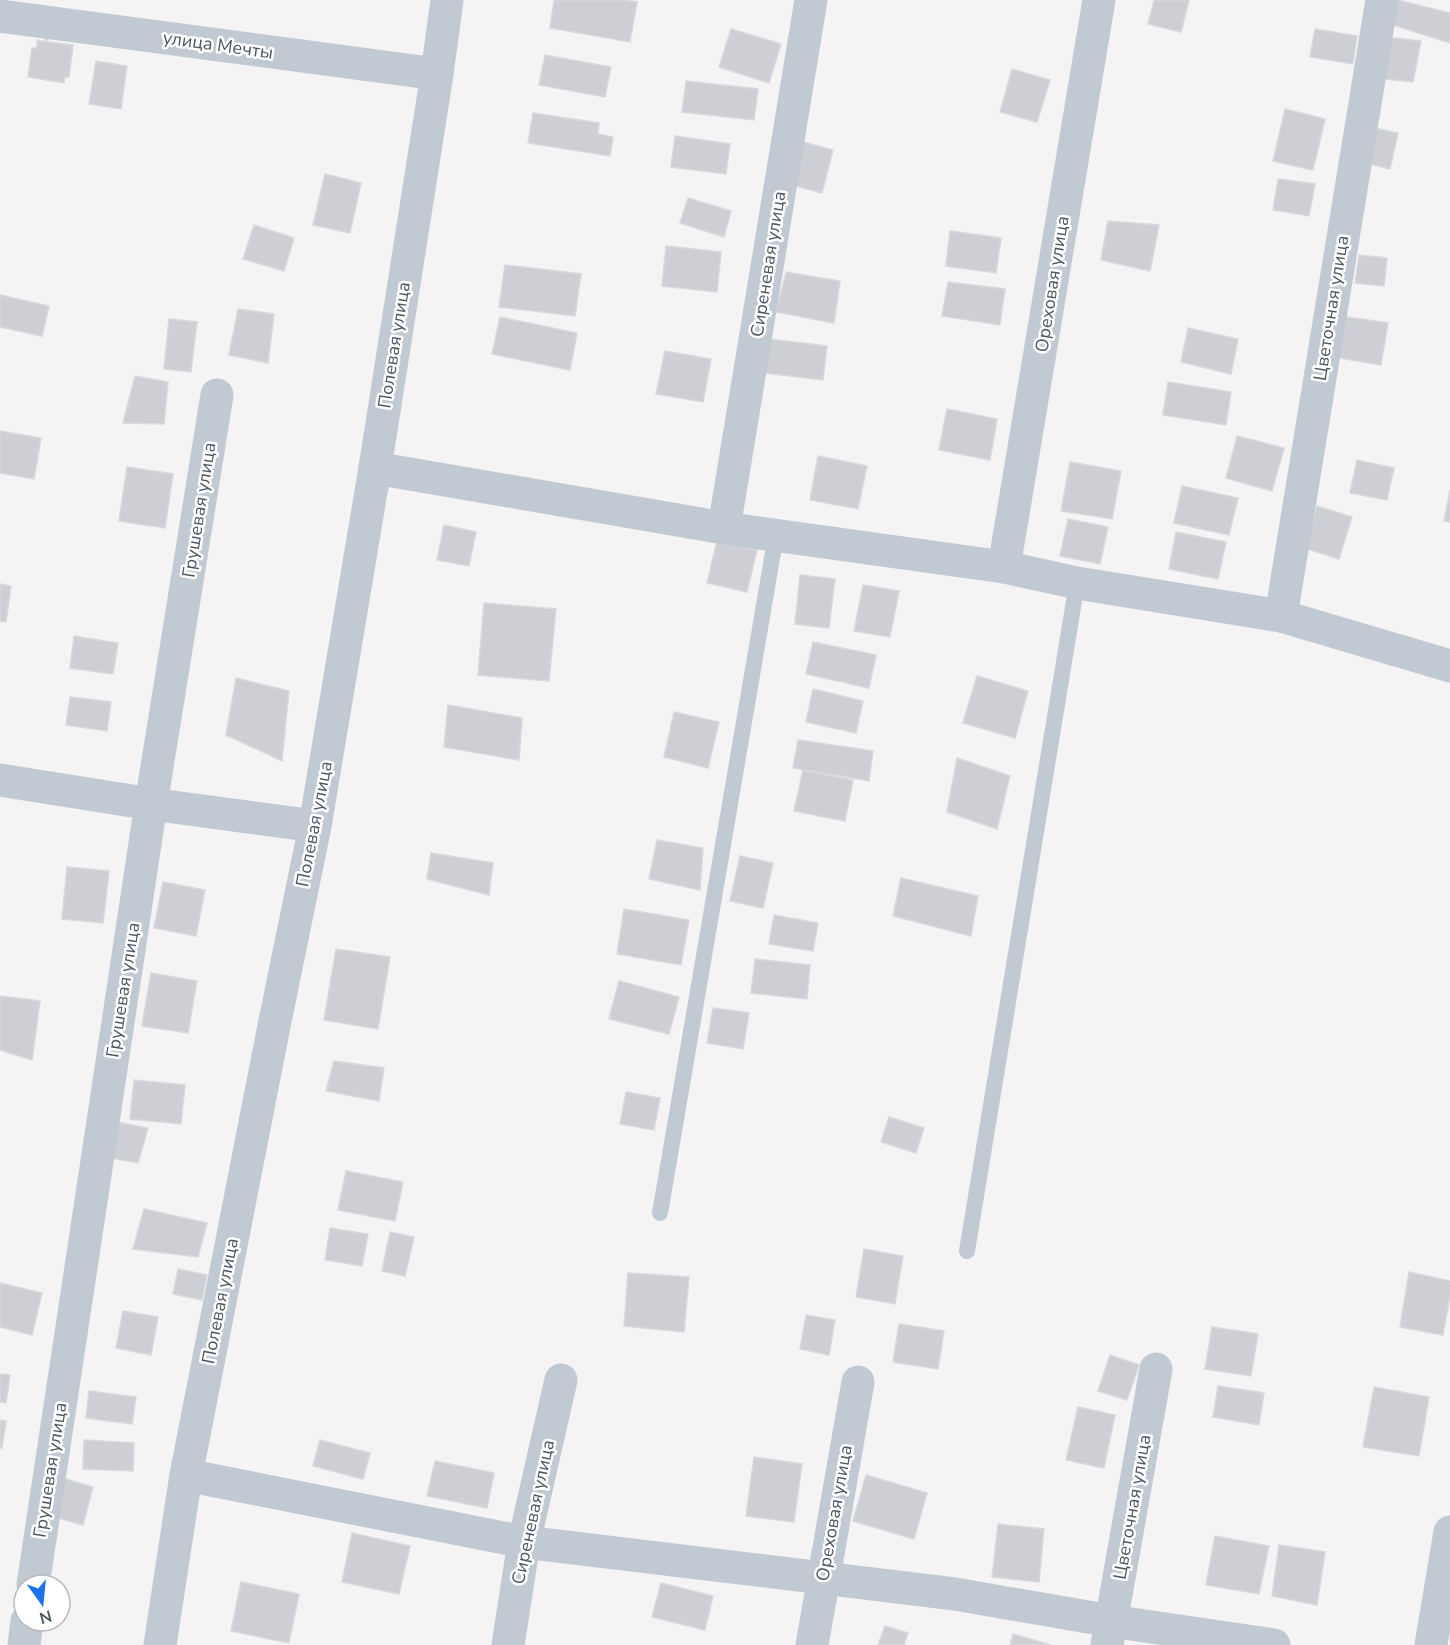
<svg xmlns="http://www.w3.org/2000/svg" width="1450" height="1645" font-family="'Nunito Sans',sans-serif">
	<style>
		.building { fill: #cdcfd5; stroke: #d7d9de; stroke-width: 1.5 }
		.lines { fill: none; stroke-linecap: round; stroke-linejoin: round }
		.lane { stroke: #c1cad2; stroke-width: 16 }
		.street { stroke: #c1cad2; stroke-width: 33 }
		.labels { text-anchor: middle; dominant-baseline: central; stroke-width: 5; stroke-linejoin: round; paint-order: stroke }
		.street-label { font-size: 18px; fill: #4a5661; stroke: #fff }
	</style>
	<rect width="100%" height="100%" fill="#f5f3f3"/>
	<g class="building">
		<polygon points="554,0 623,0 637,2 630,42 550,28"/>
		<polygon points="1154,0 1189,0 1181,32 1148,24"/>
		<polygon points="1398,0 1450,13 1450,43 1387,23"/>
		<polygon points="731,29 781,44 769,83 719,67"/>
		<polygon points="1315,29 1357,36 1353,64 1310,57"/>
		<polygon points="1386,37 1421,41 1413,82 1375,78"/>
		<polygon points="45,38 48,39 47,42 73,45 69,77 65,77 64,83 28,77 32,48 37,48 37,40 45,42"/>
		<polygon points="545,55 611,67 605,97 539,85"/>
		<polygon points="96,61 127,66 121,109 89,104"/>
		<polygon points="1012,69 1050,80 1037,122 1000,112"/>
		<polygon points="686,81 758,89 754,120 682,112"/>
		<polygon points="1285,109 1325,119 1313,170 1273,161"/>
		<polygon points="533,113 599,123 598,134 613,137 610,156 528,143"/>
		<polygon points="1370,127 1398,133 1390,169 1362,162"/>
		<polygon points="675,136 730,144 726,174 671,167"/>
		<polygon points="803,142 833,150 822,193 792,185"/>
		<polygon points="325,174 361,183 350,233 313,225"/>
		<polygon points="1278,179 1315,184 1309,216 1273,210"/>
		<polygon points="688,198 731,211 724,237 680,223"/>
		<polygon points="1108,221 1159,225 1150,271 1101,260"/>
		<polygon points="254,225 294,238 284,271 243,259"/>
		<polygon points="950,231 1001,238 996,273 946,266"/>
		<polygon points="666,246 721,252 717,292 662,286"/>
		<polygon points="1359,255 1387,258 1384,286 1355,283"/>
		<polygon points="505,265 581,274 575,316 499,307"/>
		<polygon points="786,272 840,281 834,323 776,312"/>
		<polygon points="948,282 1005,289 1000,325 942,316"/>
		<polygon points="0,295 49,306 42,336 0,327"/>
		<polygon points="238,309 274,314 268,363 229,355"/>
		<polygon points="1340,316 1388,323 1381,365 1333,357"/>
		<polygon points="500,317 577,333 570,370 492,354"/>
		<polygon points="169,319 197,322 191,372 164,369"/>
		<polygon points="1188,328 1238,339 1231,374 1181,362"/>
		<polygon points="769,339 827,346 823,380 765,373"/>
		<polygon points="665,351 711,359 703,402 656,394"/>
		<polygon points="135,376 168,382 164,424 123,423"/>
		<polygon points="1168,382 1231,392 1226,425 1163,415"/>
		<polygon points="947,409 997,419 990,460 939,450"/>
		<polygon points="0,431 41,438 34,479 0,473"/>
		<polygon points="1237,436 1284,448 1272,491 1226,478"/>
		<polygon points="818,456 867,466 858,509 810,500"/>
		<polygon points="1357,460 1394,468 1387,500 1350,493"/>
		<polygon points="1070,462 1121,471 1112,519 1061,511"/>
		<polygon points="127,467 173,474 165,528 119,521"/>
		<polygon points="1182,486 1238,498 1229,535 1174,523"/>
		<polygon points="1450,490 1450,522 1444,521"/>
		<polygon points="1317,506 1352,517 1339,559 1304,548"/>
		<polygon points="1068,519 1108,527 1100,564 1060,556"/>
		<polygon points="444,525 476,532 469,566 437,560"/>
		<polygon points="1176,532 1226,542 1218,579 1169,569"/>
		<polygon points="717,541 757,550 747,592 707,583"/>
		<polygon points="800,575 835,579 829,628 795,624"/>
		<polygon points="0,584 11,586 6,622 0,621"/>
		<polygon points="863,585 899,591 890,637 854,631"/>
		<polygon points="484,603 556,609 549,681 478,675"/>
		<polygon points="74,636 118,643 113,674 70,668"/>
		<polygon points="813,642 876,655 869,688 806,674"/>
		<polygon points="977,676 1028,691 1015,738 963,723"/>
		<polygon points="236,678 289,691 282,761 226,735"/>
		<polygon points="813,689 863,701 856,733 806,722"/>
		<polygon points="70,697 111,702 107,731 66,725"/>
		<polygon points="448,705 522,718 519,760 444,747"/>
		<polygon points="674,712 719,722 708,768 664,757"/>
		<polygon points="798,740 873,751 869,781 793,768"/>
		<polygon points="957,758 1010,776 997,829 947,812"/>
		<polygon points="803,770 853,780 845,821 794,811"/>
		<polygon points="657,840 703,848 700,890 649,879"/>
		<polygon points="431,853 493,863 489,895 427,879"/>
		<polygon points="740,856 773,863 763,908 730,901"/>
		<polygon points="67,867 109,871 103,923 62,919"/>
		<polygon points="901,878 978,896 971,936 893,916"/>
		<polygon points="163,882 205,890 196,936 154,928"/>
		<polygon points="624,909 689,920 681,965 617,954"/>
		<polygon points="774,915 818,923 813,951 769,944"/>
		<polygon points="336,949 390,957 378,1029 324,1020"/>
		<polygon points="755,959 810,965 807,999 751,993"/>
		<polygon points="151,973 197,981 188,1033 142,1026"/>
		<polygon points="619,981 679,997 669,1034 609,1019"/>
		<polygon points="0,996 40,1001 32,1060 0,1050"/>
		<polygon points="713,1008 749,1013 743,1049 707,1043"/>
		<polygon points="334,1061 384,1068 379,1101 326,1091"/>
		<polygon points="134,1080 185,1085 181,1124 130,1119"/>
		<polygon points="626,1092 660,1098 654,1130 620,1124"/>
		<polygon points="889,1117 924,1128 916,1153 881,1142"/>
		<polygon points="117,1122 148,1128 138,1163 111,1158"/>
		<polygon points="346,1171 403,1182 395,1221 338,1210"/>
		<polygon points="144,1209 207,1223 198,1257 133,1249"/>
		<polygon points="330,1228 368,1234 362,1266 325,1260"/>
		<polygon points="390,1232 414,1237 405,1276 382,1271"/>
		<polygon points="864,1249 903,1256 895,1304 856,1297"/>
		<polygon points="178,1269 207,1275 202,1300 173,1294"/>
		<polygon points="1409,1272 1450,1281 1450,1296 1443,1335 1400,1327"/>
		<polygon points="628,1273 689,1277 684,1332 624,1326"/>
		<polygon points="0,1283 42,1293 32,1335 0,1327"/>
		<polygon points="123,1311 158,1317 151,1355 116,1348"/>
		<polygon points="806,1315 835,1320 829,1355 800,1349"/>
		<polygon points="899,1324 944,1331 938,1369 893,1362"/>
		<polygon points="1212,1327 1258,1334 1251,1376 1205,1369"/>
		<polygon points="1110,1355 1139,1365 1127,1400 1098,1391"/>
		<polygon points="0,1374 10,1375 6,1403 0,1402"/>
		<polygon points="1218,1386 1264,1393 1259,1425 1213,1417"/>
		<polygon points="1374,1387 1429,1397 1419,1456 1363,1447"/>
		<polygon points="89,1391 136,1397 132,1424 86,1418"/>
		<polygon points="1078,1407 1115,1415 1104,1468 1066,1460"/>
		<polygon points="0,1420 6,1421 2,1448 0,1448"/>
		<polygon points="84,1440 134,1443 133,1471 83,1469"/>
		<polygon points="320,1440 370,1453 363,1479 313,1466"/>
		<polygon points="754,1457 802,1464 794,1522 746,1516"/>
		<polygon points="435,1461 494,1473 487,1508 427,1496"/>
		<polygon points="866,1475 927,1493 914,1539 853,1521"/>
		<polygon points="59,1477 93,1487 83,1525 48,1515"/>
		<polygon points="998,1524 1044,1529 1039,1582 992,1577"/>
		<polygon points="352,1533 410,1546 399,1594 342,1582"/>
		<polygon points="1215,1536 1269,1546 1259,1594 1206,1585"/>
		<polygon points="1279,1545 1325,1552 1317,1605 1272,1596"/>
		<polygon points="241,1582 299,1594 289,1643 231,1631"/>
		<polygon points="661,1583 713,1596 705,1630 652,1617"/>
		<polygon points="885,1626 908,1633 904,1645 878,1645"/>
		<polygon points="1013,1634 1051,1645 1010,1645"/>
	</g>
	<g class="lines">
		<g class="lane">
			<polyline points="660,1213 776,535"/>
			<polyline points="967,1251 1077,583"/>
		</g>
		<g class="street">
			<polyline points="0,16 437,74"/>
			<polyline points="375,468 724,528 1004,567 1077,583 1281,616 1450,666"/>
			<polyline points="724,528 811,0"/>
			<polyline points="1004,567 1099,0"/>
			<polyline points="1281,616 1382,0"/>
			<polyline points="0,780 151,804 315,826"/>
			<polyline points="186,1475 524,1542 955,1594 1111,1621 1274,1645"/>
			<polyline points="33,1585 151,804 217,395"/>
			<polyline points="24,1645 27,1621"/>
			<polyline points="160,1645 186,1475 274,1026 315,826 375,468 437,74 447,0"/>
			<polyline points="508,1645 524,1542 561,1380"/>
			<polyline points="812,1645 858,1382"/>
			<polyline points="1107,1645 1156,1369"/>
			<polyline points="1431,1645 1450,1532"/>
		</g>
	</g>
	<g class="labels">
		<g class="street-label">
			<text transform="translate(218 45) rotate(8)">улица Мечты</text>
			<text transform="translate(768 264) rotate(-81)">Сиреневая улица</text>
			<text transform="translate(1052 284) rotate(-81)">Ореховая улица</text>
			<text transform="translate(1331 308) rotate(-81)">Цветочная улица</text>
			<text transform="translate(394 345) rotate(-81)">Полевая улица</text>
			<text transform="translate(199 510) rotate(-81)">Грушевая улица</text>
			<text transform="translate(314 824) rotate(-79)">Полевая улица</text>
			<text transform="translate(123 990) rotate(-81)">Грушевая улица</text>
			<text transform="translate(220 1301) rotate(-79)">Полевая улица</text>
			<text transform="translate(50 1470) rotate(-81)">Грушевая улица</text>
			<text transform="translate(1132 1507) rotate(-80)">Цветочная улица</text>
			<text transform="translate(533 1512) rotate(-78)">Сиреневая улица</text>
			<text transform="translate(834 1513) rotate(-80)">Ореховая улица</text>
		</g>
	</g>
	<g transform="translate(42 1603) rotate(165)"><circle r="28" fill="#ffffff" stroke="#b7bbc0" stroke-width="1.5"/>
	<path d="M0-4.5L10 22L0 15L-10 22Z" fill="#1a73e8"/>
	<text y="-9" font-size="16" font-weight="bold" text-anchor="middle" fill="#4a5661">N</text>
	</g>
</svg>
